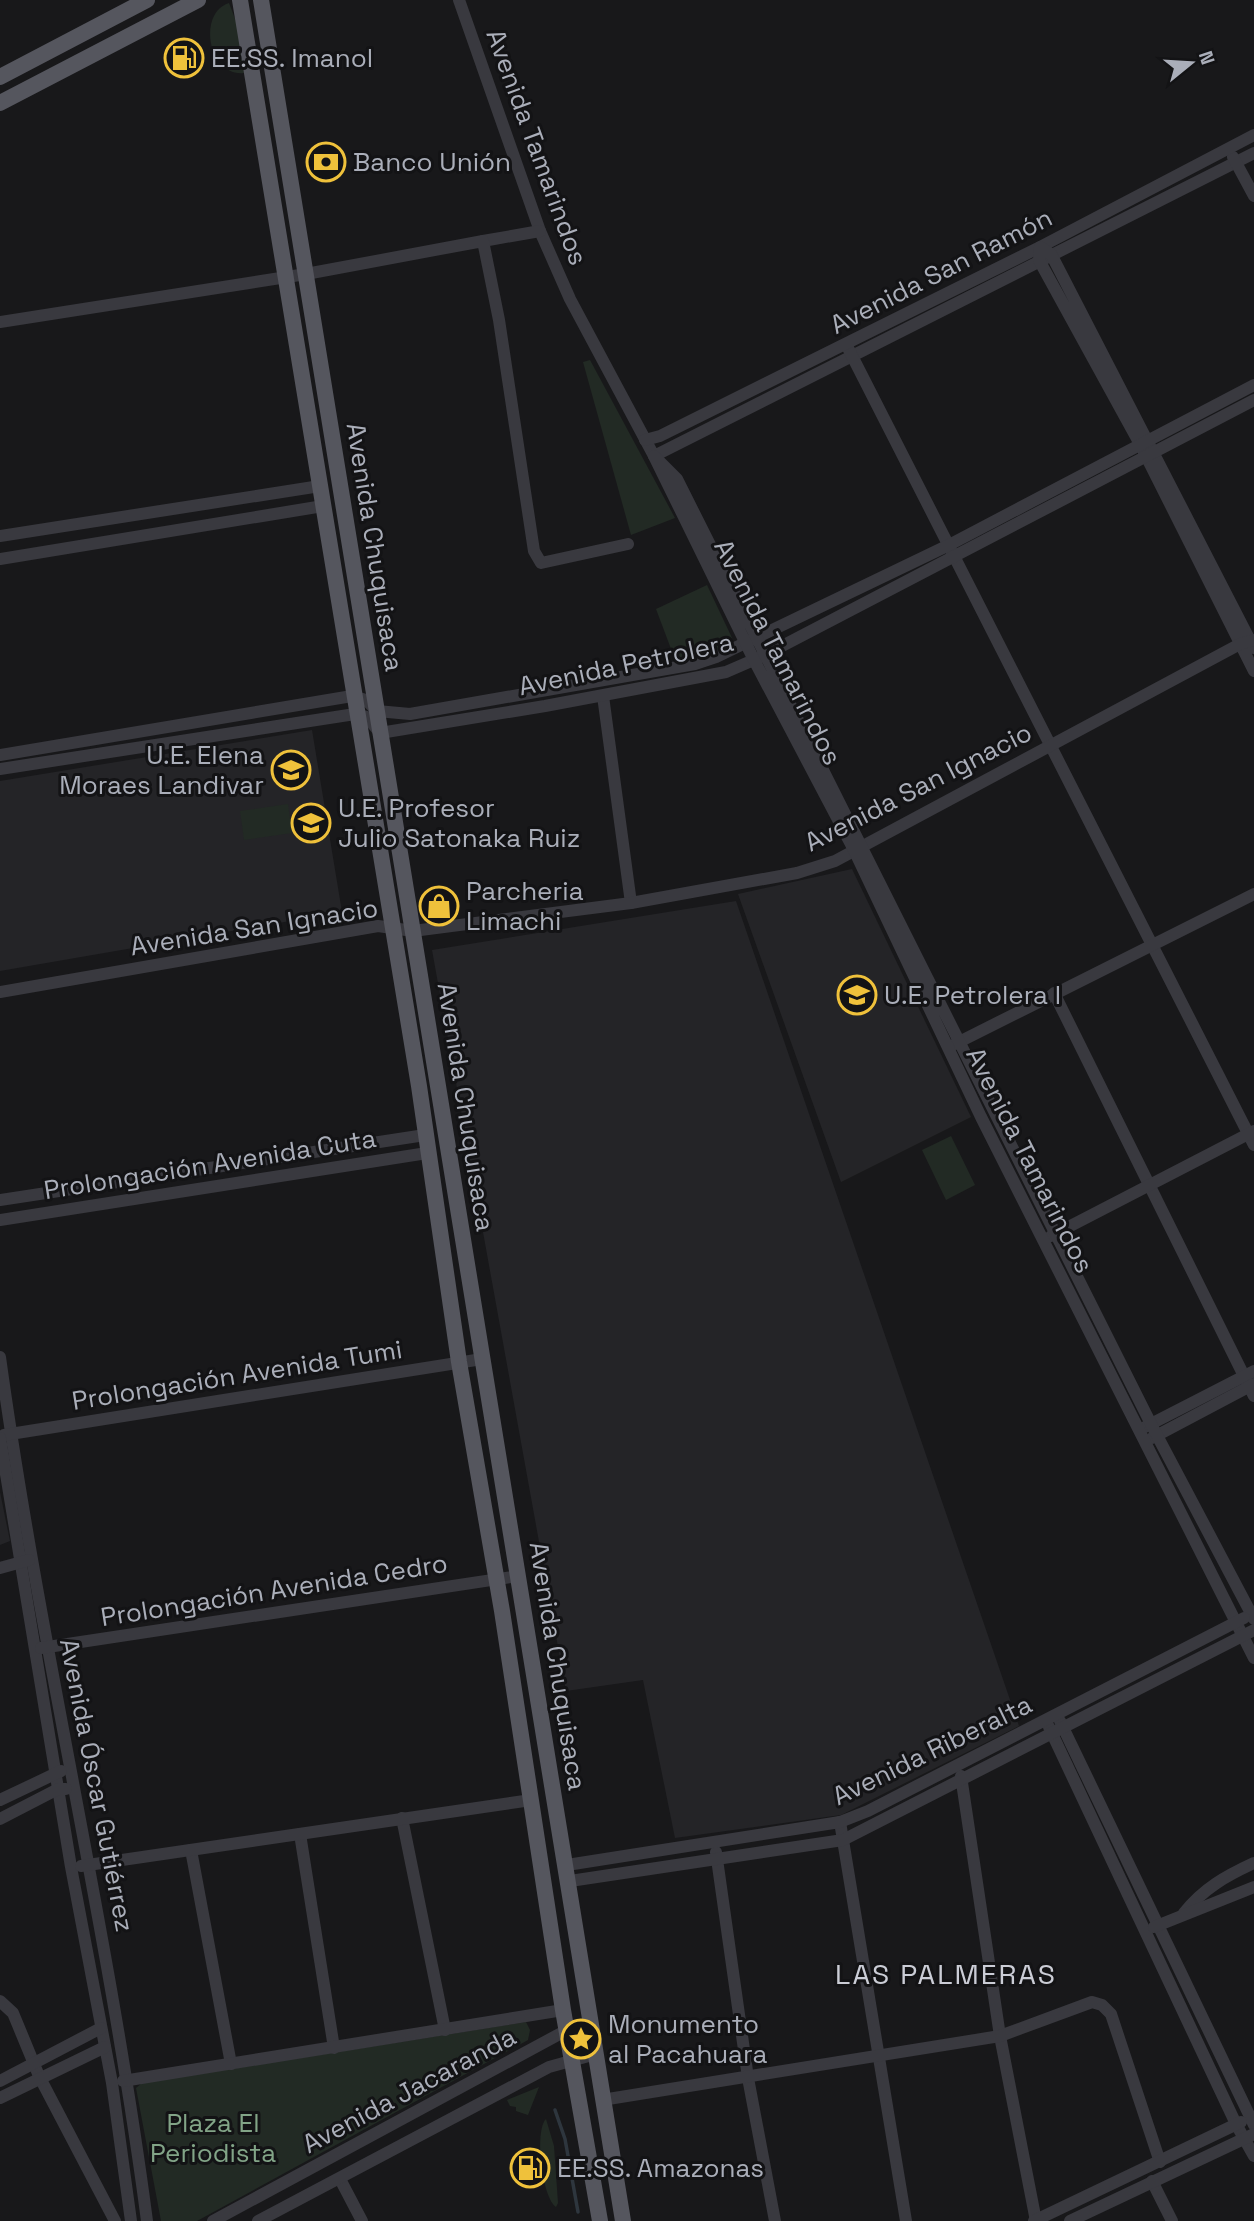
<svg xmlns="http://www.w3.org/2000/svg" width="1254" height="2221" font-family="'Space Grotesk',sans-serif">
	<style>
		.built { fill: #242427 }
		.green { fill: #222a24 }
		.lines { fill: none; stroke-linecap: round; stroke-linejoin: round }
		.stream { stroke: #2e363e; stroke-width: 3.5 }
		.minor { stroke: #39393f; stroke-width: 12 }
		.major { stroke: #55565e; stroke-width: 16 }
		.labels { text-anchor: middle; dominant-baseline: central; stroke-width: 6; stroke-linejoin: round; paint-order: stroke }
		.poi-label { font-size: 26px; fill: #aaaeb9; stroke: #131315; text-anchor: start }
		.street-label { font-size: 26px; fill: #aaaeb9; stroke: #131315 }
		.park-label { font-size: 26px; fill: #82a487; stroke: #131315 }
		.neighbourhood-label { font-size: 28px; letter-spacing: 2px; fill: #cbcdd6; stroke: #131315 }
	</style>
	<rect width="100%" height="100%" fill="#18181a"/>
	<g class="built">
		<polygon points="312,730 342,912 0,971 0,781"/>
		<polygon points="852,869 971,1117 841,1182 738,894"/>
		<polygon points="736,901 1019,1726 841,1815 675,1838 643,1680 566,1691 432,950"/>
		<polygon points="0,1492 10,1541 0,1545"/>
	</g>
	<g class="green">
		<path d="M229,3L237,24L244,73C208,77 197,13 229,3Z"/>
		<polygon points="590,360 675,518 631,535 583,362"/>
		<polygon points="707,585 733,640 713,653 676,662 656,609"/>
		<polygon points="288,804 292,833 244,840 240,811"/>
		<polygon points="951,1136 975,1185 946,1200 922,1150"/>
		<polygon points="526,2022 530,2030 528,2040 197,2221 161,2221 136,2088 142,2083"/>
		<polygon points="539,2087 528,2115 516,2111 516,2107 510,2106 507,2100"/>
		<path d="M546,2119L554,2146L558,2203L556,2207C542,2198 534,2131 546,2119Z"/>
	</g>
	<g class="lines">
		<polyline class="stream" points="555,2110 565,2139 578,2212"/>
		<g class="minor">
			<polyline points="459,0 540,231 570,299 654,456 1254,153"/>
			<polyline points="1233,157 1254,196"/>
			<polyline points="483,241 540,231"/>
			<polyline points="0,322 306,274 483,241 499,320 534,551 541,563 628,544"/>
			<polyline points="846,344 1254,1145"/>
			<polyline points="645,440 660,436 1040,247 1254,135"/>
			<polyline points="0,536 320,486"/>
			<polyline points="0,559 323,506"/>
			<polyline points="1254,648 1051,254 1040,247 1039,260 1140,444 1254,671"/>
			<polyline points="603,696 631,903"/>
			<polyline points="0,755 352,696 366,700 377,711 410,714 695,664 716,657 949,545 1254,385"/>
			<polyline points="0,769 355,714 367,717 380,733 545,706 726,672 763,656 1254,400"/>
			<polyline points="0,992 378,926 413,931 631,903 797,873 835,861 1240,644 1254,640"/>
			<polyline points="1054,993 1254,1396"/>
			<polyline points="955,1044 1254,894"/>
			<polyline points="0,1200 425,1135"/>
			<polyline points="0,1220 427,1153"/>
			<polyline points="1051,1236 1254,1131"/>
			<path d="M0,1357C40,1647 109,1931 147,2221"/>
			<polyline points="1145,1427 1254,1371"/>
			<polyline points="4,1435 482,1359"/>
			<polyline points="0,1438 71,1867 112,2083 131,2221"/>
			<polyline points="1152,1438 1254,1384"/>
			<polyline points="0,1568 29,1560"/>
			<polyline points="1254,1619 1151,1424 677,479 654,456 754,660 854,850 981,1117 1254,1658"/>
			<polyline points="41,1648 518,1576"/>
			<polyline points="1060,1721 1254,2125"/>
			<polyline points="1049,1727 1236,2124 1254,2156"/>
			<polyline points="961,1776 1000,2036 1036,2221"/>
			<polyline points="0,1800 61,1771"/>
			<polyline points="402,1818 445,2030"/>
			<polyline points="0,1819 58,1789 66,1789"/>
			<polyline points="840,1822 906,2221"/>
			<polyline points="300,1834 334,2048"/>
			<polyline points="191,1850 231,2064"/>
			<polyline points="716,1852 748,2078 775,2221"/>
			<polyline points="567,1865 840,1822 868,1811 1244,1618"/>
			<polyline points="81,1866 531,1800"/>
			<polyline points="570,1881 843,1840 1254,1630"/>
			<path d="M1184,1913C1204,1888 1226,1876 1254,1863"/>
			<polyline points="1154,1927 1254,1887"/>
			<polyline points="0,2001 13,2013 39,2076 115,2221"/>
			<polyline points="0,2081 101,2028"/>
			<polyline points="123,2081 563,2010"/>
			<polyline points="0,2098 105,2047"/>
			<polyline points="602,2100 1000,2036 1092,2002 1102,2005 1111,2014 1160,2162"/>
			<polyline points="340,2179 362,2221"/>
			<polyline points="1152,2181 1172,2221"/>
			<polyline points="213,2221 567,2030 591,2025"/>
			<polyline points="258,2221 549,2067 596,2054"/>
			<polyline points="1034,2221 1241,2122"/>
			<polyline points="1070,2221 1254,2134"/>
		</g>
		<g class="major">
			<polyline points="240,0 419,1086 459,1362 502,1611 563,2010 600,2221"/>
			<polyline points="261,0 623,2221"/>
			<polyline points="0,77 147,0"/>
			<polyline points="0,103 198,0"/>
		</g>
	</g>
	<defs>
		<symbol id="fuel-ring" viewBox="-11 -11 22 22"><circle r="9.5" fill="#131315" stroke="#efc13b" stroke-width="1.5"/><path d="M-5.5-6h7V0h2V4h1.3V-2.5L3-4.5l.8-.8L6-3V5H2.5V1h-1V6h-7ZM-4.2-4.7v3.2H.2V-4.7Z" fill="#efc13b"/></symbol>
		<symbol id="bank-ring" viewBox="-11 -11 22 22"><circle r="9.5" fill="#131315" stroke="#efc13b" stroke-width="1.5"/><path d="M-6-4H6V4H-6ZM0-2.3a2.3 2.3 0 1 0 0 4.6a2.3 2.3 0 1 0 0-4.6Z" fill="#efc13b"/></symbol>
		<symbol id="school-ring" viewBox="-11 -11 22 22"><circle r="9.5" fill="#131315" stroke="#efc13b" stroke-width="1.5"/><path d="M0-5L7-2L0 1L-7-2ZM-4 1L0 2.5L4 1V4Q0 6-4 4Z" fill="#efc13b"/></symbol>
		<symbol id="shop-ring" viewBox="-11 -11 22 22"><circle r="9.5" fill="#131315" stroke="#efc13b" stroke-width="1.5"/><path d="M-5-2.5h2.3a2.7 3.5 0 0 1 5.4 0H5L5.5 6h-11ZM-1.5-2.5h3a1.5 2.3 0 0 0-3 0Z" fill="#efc13b"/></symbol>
		<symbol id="sight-ring" viewBox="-11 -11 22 22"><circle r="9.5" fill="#131315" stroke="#efc13b" stroke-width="1.5"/><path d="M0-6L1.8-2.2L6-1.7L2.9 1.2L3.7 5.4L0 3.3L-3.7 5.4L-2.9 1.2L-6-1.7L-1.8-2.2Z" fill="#efc13b"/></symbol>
	</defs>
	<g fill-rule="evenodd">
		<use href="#fuel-ring" x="162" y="36" width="44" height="44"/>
		<use href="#bank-ring" x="304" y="140" width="44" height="44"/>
		<use href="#school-ring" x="269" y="748" width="44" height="44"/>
		<use href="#school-ring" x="289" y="801" width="44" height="44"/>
		<use href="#shop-ring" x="417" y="884" width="44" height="44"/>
		<use href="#school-ring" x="835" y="973" width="44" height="44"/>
		<use href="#sight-ring" x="559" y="2017" width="44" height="44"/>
		<use href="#fuel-ring" x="508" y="2146" width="44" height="44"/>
	</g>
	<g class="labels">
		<g class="poi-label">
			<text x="211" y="58">EE.SS. Imanol</text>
			<text x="353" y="162">Banco Unión</text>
			<text x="264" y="755" text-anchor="end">U.E. Elena<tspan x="264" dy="30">Moraes Landivar</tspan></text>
			<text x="338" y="808">U.E. Profesor<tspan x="338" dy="30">Julio Satonaka Ruiz</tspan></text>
			<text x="466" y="891">Parcheria<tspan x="466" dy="30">Limachi</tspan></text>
			<text x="884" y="995">U.E. Petrolera I</text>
			<text x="608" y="2024">Monumento<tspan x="608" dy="30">al Pacahuara</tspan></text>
			<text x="557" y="2168">EE.SS. Amazonas</text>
		</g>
		<g class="street-label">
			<text transform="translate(537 147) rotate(70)">Avenida Tamarindos</text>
			<text transform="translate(941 271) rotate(-27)">Avenida San Ramón</text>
			<text transform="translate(375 547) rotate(81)">Avenida Chuquisaca</text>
			<text transform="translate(778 652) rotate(63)">Avenida Tamarindos</text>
			<text transform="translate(626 664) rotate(-12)">Avenida Petrolera</text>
			<text transform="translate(918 787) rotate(-27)">Avenida San Ignacio</text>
			<text transform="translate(254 927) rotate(-9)">Avenida San Ignacio</text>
			<text transform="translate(466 1107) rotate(81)">Avenida Chuquisaca</text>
			<text transform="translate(1030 1160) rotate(63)">Avenida Tamarindos</text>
			<text transform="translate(210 1164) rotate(-9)">Prolongación Avenida Cuta</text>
			<text transform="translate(237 1375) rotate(-9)">Prolongación Avenida Tumi</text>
			<text transform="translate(274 1590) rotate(-9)">Prolongación Avenida Cedro</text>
			<text transform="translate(558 1666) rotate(81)">Avenida Chuquisaca</text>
			<text transform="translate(932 1750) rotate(-26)">Avenida Riberalta</text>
			<text transform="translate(97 1785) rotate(79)">Avenida Óscar Gutiérrez</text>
			<text transform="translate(409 2090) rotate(-28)">Avenida Jacaranda</text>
		</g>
		<g class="park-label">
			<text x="213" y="2123">Plaza El<tspan x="213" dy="30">Periodista</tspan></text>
		</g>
		<g class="neighbourhood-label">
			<text x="946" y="1974">LAS PALMERAS</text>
		</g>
	</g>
	<g transform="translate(1191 63) rotate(72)" stroke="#131315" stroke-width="5" paint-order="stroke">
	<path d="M0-5L12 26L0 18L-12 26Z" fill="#aaaeb9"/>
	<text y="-10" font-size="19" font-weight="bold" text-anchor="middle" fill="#aaaeb9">N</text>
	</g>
</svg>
